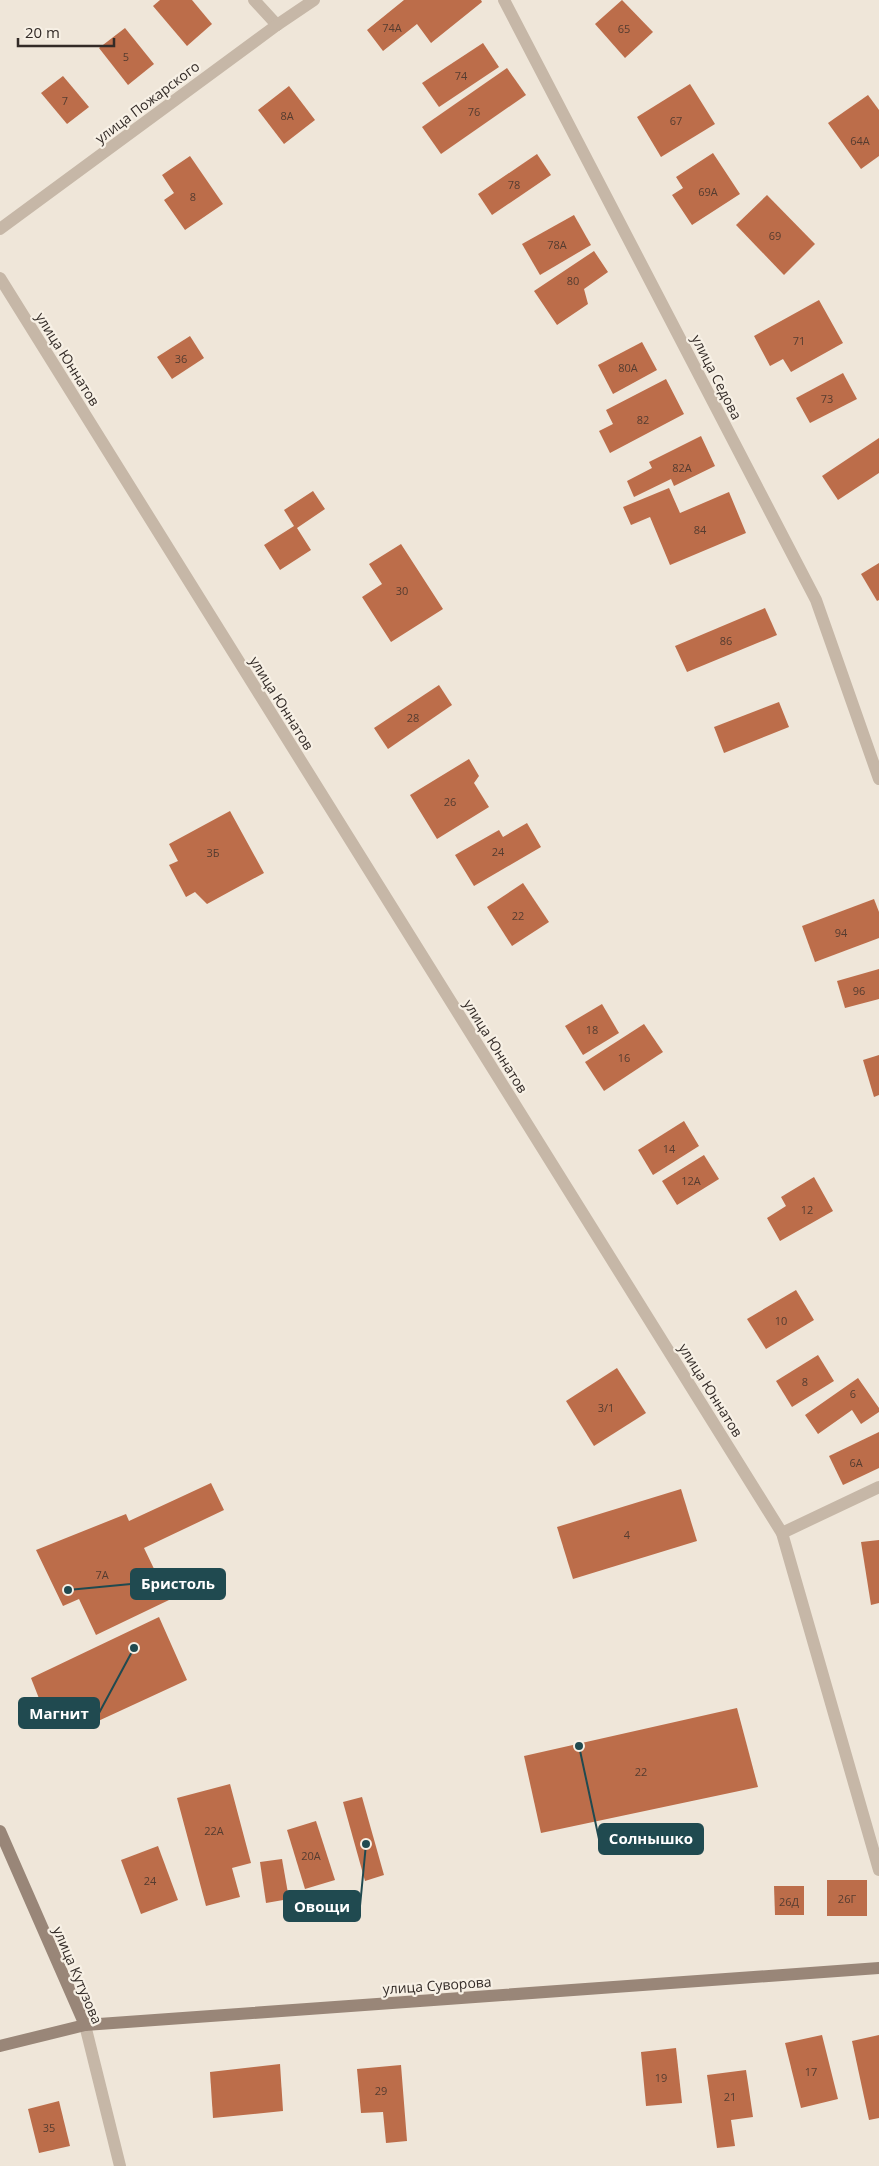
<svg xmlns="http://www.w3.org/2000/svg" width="879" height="2166" font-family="'Open Sans',sans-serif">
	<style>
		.building { fill: #bc6d4a }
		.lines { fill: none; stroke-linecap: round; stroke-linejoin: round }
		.minor { stroke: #c6b7a7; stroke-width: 12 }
		.secondary { stroke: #998678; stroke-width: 12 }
		.labels { text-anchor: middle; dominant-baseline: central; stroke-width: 4.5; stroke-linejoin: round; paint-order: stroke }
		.number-label { font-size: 11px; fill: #553c30 }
		.street-label { font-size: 14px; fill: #332b27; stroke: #f7f0e5 }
		.leader { fill: none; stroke: #204a50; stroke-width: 2 }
		.callout-dot { fill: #204a50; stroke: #f7f0e5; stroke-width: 2 }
		.callout { fill: #204a50; stroke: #204a50; stroke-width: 2 }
		.callout-label { font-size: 15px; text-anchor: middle; font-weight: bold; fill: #fff }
	</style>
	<rect width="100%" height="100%" fill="#efe6d9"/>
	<g class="building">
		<polygon points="160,0 192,0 212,24 187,46 153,6"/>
		<polygon points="404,0 481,0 482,2 431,43 417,24 383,51 367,30"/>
		<polygon points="622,0 653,32 625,58 595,24"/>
		<polygon points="125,28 154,64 128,85 99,48"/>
		<polygon points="483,43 499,67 439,107 422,83"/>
		<polygon points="507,68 526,95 441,154 422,127"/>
		<polygon points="63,76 89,107 67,124 41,93"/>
		<polygon points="690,84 715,124 661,157 637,117"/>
		<polygon points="289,86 315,120 284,144 258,110"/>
		<polygon points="868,95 879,110 879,156 861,169 828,123"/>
		<polygon points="713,153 740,194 692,225 672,195 683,188 676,177"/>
		<polygon points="537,154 551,175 492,215 478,194"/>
		<polygon points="190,156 223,204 185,230 164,200 174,193 162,175"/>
		<polygon points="767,195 815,244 784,275 736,225"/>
		<polygon points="574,215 591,245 540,275 522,244"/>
		<polygon points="594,251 608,272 584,289 588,304 557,325 534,291"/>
		<polygon points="819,300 843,343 791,372 783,359 770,366 754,336"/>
		<polygon points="190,336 204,358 172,379 157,357"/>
		<polygon points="642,342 657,370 613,394 598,365"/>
		<polygon points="843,373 857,399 810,423 796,398"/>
		<polygon points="666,379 684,414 610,453 599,431 613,424 606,410"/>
		<polygon points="701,436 715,466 674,486 671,479 634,497 627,481 652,468 649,462"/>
		<polygon points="879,438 879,473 838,500 822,476"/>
		<polygon points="669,488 680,513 729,492 746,533 670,565 650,517 631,525 623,507"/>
		<polygon points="313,491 325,509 297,528 311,550 280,570 264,545 294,526 284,510"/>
		<polygon points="401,544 443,609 391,642 362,597 382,584 369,564"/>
		<polygon points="879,563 879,600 877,601 861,574"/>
		<polygon points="765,608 777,635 687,672 675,646"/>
		<polygon points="439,685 452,705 388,749 374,728"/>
		<polygon points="779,702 789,727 724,753 714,727"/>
		<polygon points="469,759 479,776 474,783 489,807 437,839 410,795"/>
		<polygon points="230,811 264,873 207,904 195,892 186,897 169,865 178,861 169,844"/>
		<polygon points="527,823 541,847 474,886 455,855 499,830 503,837"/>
		<polygon points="523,883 549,922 512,946 487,907"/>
		<polygon points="874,899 879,912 879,938 815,962 802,926"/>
		<polygon points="879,969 879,999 845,1008 837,981"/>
		<polygon points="602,1004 619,1033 583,1055 565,1026"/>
		<polygon points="644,1024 663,1052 604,1091 585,1062"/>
		<polygon points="879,1055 879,1095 874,1097 863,1060"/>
		<polygon points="684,1121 699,1146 653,1175 638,1150"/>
		<polygon points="704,1155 719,1179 677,1205 662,1181"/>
		<polygon points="814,1177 833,1211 780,1241 767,1218 786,1206 781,1197"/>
		<polygon points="796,1290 814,1320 766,1349 747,1319"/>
		<polygon points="818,1355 834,1381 792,1407 776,1381"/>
		<polygon points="617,1368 646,1413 594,1446 566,1401"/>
		<polygon points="858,1378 879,1408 879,1412 861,1424 852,1410 818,1434 805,1415"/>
		<polygon points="879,1432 879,1468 843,1485 829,1456"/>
		<polygon points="211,1483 224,1510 144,1548 169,1600 96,1635 79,1599 63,1606 36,1550 126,1514 129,1521"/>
		<polygon points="681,1489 697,1541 573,1579 557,1527"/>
		<polygon points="879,1540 879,1603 871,1605 861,1542"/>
		<polygon points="159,1617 187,1680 83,1728 74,1711 49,1724 31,1678"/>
		<polygon points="737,1708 758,1787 541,1833 524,1756"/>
		<polygon points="230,1784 251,1863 232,1868 240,1897 206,1906 177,1798"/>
		<polygon points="362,1797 384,1875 365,1881 343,1802"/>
		<polygon points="316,1821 335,1880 305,1889 287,1830"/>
		<polygon points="158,1846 178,1900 141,1914 121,1860"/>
		<polygon points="282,1859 289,1899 266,1903 260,1862"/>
		<rect x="827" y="1880" width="40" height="36"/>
		<polygon points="774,1886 804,1886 804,1915 775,1915"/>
		<polygon points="822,2035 838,2099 801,2108 785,2043"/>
		<polygon points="879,2035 879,2118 869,2120 852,2041"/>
		<polygon points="676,2048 682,2103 646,2106 641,2052"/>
		<polygon points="280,2064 283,2111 213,2118 210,2072"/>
		<polygon points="401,2065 407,2141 386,2143 383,2112 361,2113 357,2069"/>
		<polygon points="746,2070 753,2117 731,2120 735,2146 717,2148 707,2075"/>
		<polygon points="59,2101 70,2146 39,2153 28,2109"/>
	</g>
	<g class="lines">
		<g class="minor">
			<polyline points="254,0 277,25"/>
			<polyline points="504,0 816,600 879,779"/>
			<polyline points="0,229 277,25 314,0"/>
			<polyline points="0,278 782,1533 879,1870"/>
			<polyline points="782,1533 879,1487"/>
			<polyline points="85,2025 120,2166"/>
		</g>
		<g class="secondary">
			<polyline points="0,1831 85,2025"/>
			<polyline points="0,2046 85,2025 879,1968"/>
		</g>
	</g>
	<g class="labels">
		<g class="number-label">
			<text x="392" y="27">74А</text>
			<text x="624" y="28">65</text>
			<text x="126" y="56">5</text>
			<text x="461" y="75">74</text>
			<text x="65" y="100">7</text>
			<text x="474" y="111">76</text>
			<text x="287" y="115">8А</text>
			<text x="676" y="120">67</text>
			<text x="860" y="140">64А</text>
			<text x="514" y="184">78</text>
			<text x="708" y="191">69А</text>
			<text x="193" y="196">8</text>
			<text x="775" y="235">69</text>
			<text x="557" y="244">78А</text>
			<text x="573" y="280">80</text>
			<text x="799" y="340">71</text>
			<text x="181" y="358">36</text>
			<text x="628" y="367">80А</text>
			<text x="827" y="398">73</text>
			<text x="643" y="419">82</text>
			<text x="682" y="467">82А</text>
			<text x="700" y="529">84</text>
			<text x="402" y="590">30</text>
			<text x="726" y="640">86</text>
			<text x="413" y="717">28</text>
			<text x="450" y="801">26</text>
			<text x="498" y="851">24</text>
			<text x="213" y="852">3Б</text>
			<text x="518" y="915">22</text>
			<text x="841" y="932">94</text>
			<text x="859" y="990">96</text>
			<text x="592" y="1029">18</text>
			<text x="624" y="1057">16</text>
			<text x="669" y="1148">14</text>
			<text x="691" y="1180">12А</text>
			<text x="807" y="1209">12</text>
			<text x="781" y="1320">10</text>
			<text x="805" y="1381">8</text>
			<text x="853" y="1393">6</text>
			<text x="606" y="1407">3/1</text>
			<text x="856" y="1462">6А</text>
			<text x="627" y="1534">4</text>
			<text x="102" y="1574">7А</text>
			<text x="641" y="1771">22</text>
			<text x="214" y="1830">22А</text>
			<text x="311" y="1855">20А</text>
			<text x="150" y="1880">24</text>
			<text x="847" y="1898">26Г</text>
			<text x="789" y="1901">26Д</text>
			<text x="811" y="2071">17</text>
			<text x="661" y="2077">19</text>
			<text x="381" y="2090">29</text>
			<text x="730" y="2096">21</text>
			<text x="49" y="2127">35</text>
		</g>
		<g class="street-label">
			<text transform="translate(147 102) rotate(-37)">улица Пожарского</text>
			<text transform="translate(68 359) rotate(58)">улица Юннатов</text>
			<text transform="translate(717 377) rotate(63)">улица Седова</text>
			<text transform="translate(282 703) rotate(58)">улица Юннатов</text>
			<text transform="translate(496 1046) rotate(58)">улица Юннатов</text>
			<text transform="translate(711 1390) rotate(58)">улица Юннатов</text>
			<text transform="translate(78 1975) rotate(67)">улица Кутузова</text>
			<text transform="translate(437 1985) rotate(-4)">улица Суворова</text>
		</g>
	</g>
	<path class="leader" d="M68 1590L131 1584M134 1648L99 1713M579 1746L599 1839M366 1844L360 1906"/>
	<g class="callout-dot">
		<circle cx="68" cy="1590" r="5"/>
		<circle cx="134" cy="1648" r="5"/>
		<circle cx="579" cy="1746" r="5"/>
		<circle cx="366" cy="1844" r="5"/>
	</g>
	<g class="callout">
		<rect x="131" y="1569" width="94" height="30" rx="5"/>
		<rect x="19" y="1698" width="80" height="30" rx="5"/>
		<rect x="599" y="1824" width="104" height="30" rx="5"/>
		<rect x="284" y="1891" width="76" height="30" rx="5"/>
	</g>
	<g class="callout-label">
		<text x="178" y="1589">Бристоль</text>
		<text x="59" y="1719">Магнит</text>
		<text x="651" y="1844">Солнышко</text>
		<text x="322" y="1912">Овощи</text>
	</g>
	<path d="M18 38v8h96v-8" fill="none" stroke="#332b27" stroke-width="2.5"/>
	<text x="25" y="38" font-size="15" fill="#332b27" stroke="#f7f0e5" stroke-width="4" paint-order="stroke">20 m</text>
</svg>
